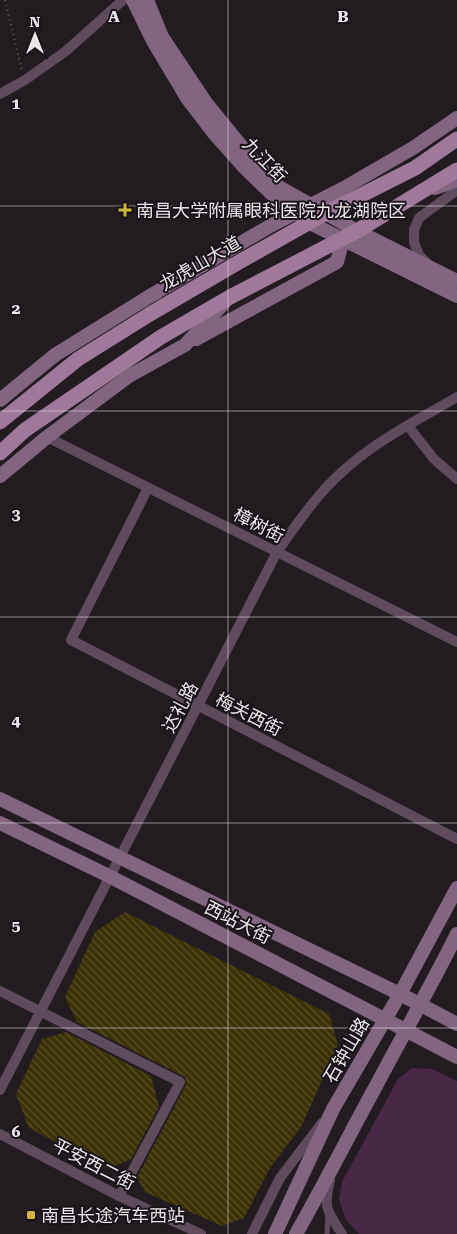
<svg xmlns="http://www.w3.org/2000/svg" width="457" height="1234" font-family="'Roboto Serif','Noto Sans SC',serif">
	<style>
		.park { fill: #482845 }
		.building { fill: url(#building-back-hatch) }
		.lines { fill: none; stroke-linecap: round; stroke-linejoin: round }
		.path { stroke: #666065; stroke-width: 2; stroke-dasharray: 1 4; stroke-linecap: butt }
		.lane { stroke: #5e4c5c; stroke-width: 5 }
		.street { stroke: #5e4c5c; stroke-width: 10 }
		.secondary { stroke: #82657e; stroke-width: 14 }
		.primary { stroke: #9e7999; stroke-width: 15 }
		.grid { fill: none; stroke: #eae6e9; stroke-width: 1; stroke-opacity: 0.55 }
		.poi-dot { fill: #cfb837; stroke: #181318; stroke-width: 2 }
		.labels { text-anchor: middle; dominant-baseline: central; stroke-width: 4; stroke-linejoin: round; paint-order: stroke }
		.street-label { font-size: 18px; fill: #eae6e9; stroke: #181318 }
		.poi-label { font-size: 18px; fill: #eae6e9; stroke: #181318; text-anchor: start }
		.grid-label { font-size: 16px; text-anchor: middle; font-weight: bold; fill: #eae6e9; stroke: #181318; stroke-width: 4; stroke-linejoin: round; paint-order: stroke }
	</style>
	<defs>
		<pattern id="building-back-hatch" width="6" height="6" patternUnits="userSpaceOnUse" patternTransform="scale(1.25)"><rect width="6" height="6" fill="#3a3205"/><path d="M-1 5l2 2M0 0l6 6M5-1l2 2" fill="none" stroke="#575029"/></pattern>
	</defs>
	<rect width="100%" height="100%" fill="#221c21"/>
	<polygon class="park" points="412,1068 432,1069 457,1081 457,1234 359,1234 346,1220 339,1199 342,1182 398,1079"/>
	<g class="building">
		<polygon points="125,912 329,1014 338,1045 301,1127 270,1168 244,1218 222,1226 145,1192 137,1177 186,1085 185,1077 77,1022 65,997 95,932"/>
		<polygon points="66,1032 151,1076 159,1107 131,1159 108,1169 29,1128 16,1094 42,1039"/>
	</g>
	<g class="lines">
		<polyline class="path" points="5,0 22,71"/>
		<polyline class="lane" points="327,1234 328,1215"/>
		<g class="street">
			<polyline points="0,94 25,80 66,51 123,0"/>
			<polyline points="427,263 419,255 414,242 414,230 419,218 457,190"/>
			<polyline points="408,426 434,459 457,479"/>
			<polyline points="47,437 457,642"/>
			<polyline points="148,488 71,640 457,839"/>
			<polyline points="0,991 180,1082 119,1196"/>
			<path d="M0,1090L277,552C297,524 316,495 342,472C375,441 418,420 457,397"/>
			<polyline points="0,1134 119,1196 201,1234"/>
			<path d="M330,1180C323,1208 327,1211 342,1234"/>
			<polyline points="252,1234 280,1178 322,1123"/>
		</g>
		<g class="secondary">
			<polyline points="133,0 153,41 187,98 213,132 245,168 277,199 310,223 457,296"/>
			<polyline points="147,0 162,37 206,103 256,164 279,187 357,231 457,281"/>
			<polyline points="435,188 457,180"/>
			<polyline points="150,296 270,226 344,188 413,148 457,118"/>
			<polyline points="196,339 337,262 343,239"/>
			<polyline points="0,400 55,355 150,296 156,293"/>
			<polyline points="0,476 47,437 129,376 185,345 224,303"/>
			<polyline points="0,799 400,994 457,1024"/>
			<polyline points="0,823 109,876 457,1057"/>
			<polyline points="275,1234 333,1109 400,994 457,888"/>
			<path d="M296,1234C324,1185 349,1135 376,1086C403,1035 431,986 457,934"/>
		</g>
		<g class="primary">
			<polyline points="0,422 78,359 150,314 239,262 326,213 415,168 457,139"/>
			<polyline points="0,453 25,430 161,337 230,297 357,231 457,170"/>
		</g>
	</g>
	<path class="grid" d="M228,0V1234M0,206H457M0,411H457M0,617H457M0,823H457M0,1028H457"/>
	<g class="poi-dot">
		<path d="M122.5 202.5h5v5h5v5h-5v5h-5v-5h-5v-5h5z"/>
		<rect x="26" y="1210" width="10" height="10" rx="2.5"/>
	</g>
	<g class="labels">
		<g class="street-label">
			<text transform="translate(265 160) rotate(46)">九江街</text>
			<text transform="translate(200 263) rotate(-30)">龙虎山大道</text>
			<text transform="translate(259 525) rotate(27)">樟树街</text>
			<text transform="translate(180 707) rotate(-62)">达礼路</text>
			<text transform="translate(249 714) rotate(27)">梅关西街</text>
			<text transform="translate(238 922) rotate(27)">西站大街</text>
			<text transform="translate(346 1050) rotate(-60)">石钟山路</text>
			<text transform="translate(94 1164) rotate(27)">平安西二街</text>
		</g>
		<g class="poi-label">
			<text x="136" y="210">南昌大学附属眼科医院九龙湖院区</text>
			<text x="41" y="1215">南昌长途汽车西站</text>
		</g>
	</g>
	<g class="grid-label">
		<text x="114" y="22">A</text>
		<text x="343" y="22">B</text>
		<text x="16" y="109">1</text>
		<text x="16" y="314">2</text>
		<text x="16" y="520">3</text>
		<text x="16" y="726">4</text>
		<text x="16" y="931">5</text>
		<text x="16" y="1137">6</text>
	</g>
	<g transform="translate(35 35)" stroke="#181318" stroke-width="4" paint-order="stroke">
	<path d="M0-4L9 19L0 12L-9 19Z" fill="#eae6e9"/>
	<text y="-8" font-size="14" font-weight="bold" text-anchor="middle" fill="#eae6e9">N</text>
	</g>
</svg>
